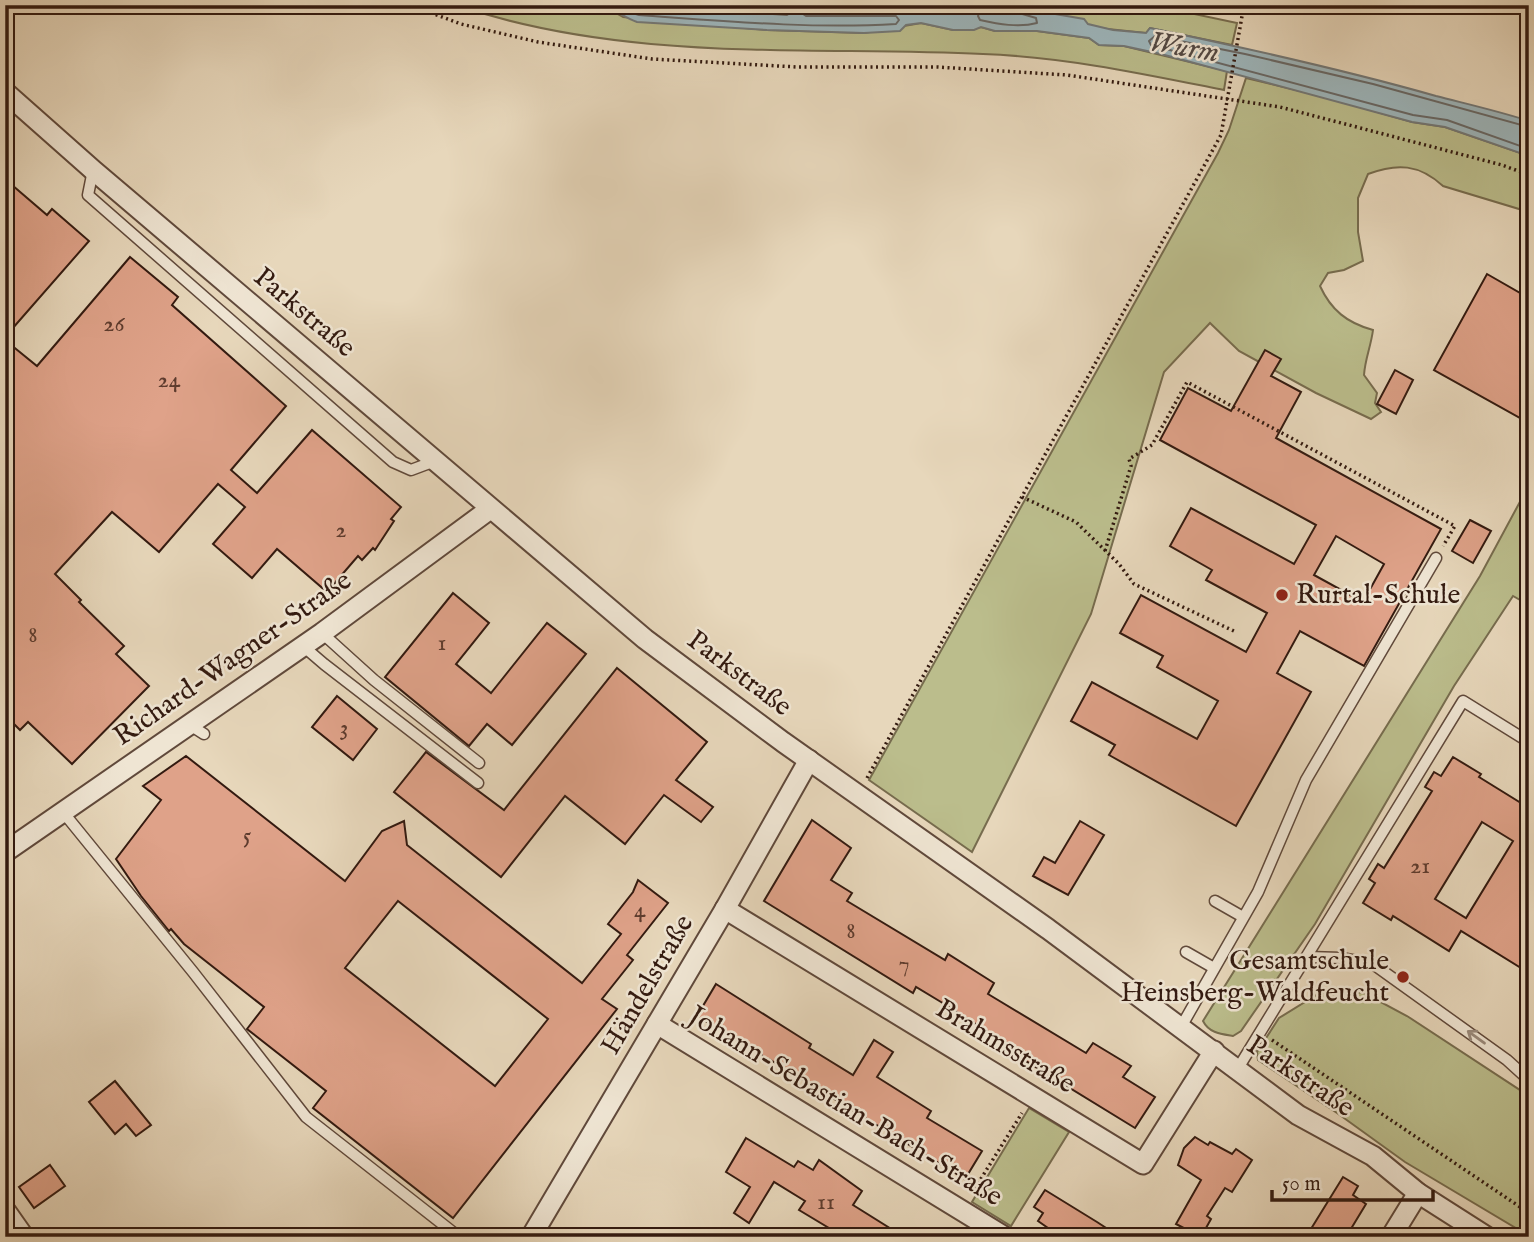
<svg xmlns="http://www.w3.org/2000/svg" width="1534" height="1242" font-family="'IM FELL English',serif">
	<style>
		.green { fill: #bbbd8c; stroke: #776c4e; stroke-width: 2 }
		.water { fill: #9db6bc; stroke: #737877; stroke-width: 2 }
		.lines { fill: none; stroke-linecap: round; stroke-linejoin: round }
		.shore { stroke: #686866; stroke-width: 2 }
		.building { fill: #dfa289; stroke: #331a10; stroke-width: 2; fill-rule: evenodd }
		.lane-casing { stroke: #60493b; stroke-width: 13 }
		.street-casing { stroke: #60493b; stroke-width: 23 }
		.path { stroke: #331a10; stroke-width: 3.5; stroke-dasharray: 2 3.5; stroke-linecap: butt }
		.lane { stroke: #efe5d3; stroke-width: 10 }
		.street { stroke: #efe5d3; stroke-width: 19 }
		.oneway { stroke: #9a8a7b }
		.poi-dot { fill: #8f2418; stroke: #efe5d3; stroke-width: 2.5 }
		.labels { text-anchor: middle; dominant-baseline: central; stroke-width: 5; stroke-linejoin: round; paint-order: stroke }
		.number-label { font-size: 24px; fill: #5e3c2e }
		.street-label { font-size: 28px; fill: #331a10; stroke: #efe5d3 }
		.poi-label { font-size: 28px; fill: #331a10; stroke: #efe5d3; text-anchor: start }
		.water-label { font-size: 30px; font-style: italic; fill: #534944; stroke: #efe5d3 }
	</style>
	<rect width="100%" height="100%" fill="#e7d7bb"/>
	<filter id="stains"><feTurbulence type="fractalNoise" baseFrequency=".00286" numOctaves="4"/><feColorMatrix values="0 0 0 0 .2 0 0 0 0 .09 0 0 0 0 .02 0 0 0 .5 -.17"/></filter>
	<radialGradient id="worn" r=".72"><stop offset=".6" stop-color="#630" stop-opacity="0"/><stop offset="1" stop-color="#630" stop-opacity=".3"/></radialGradient>
	<g class="green">
		<path d="M456,5H555C580,17 598,0 623,17L767,30L864,33L921,23L953,30L981,27L995,31H1037L1089,38L1099,45L1124,46L1227,71L1224,90C1144,74 1065,57 983,54C807,46 626,63 456,5Z"/>
		<polygon points="722,5 1152,5 1237,23 1232,45 1150,28 1146,33 1098,28 1015,7 820,9"/>
		<path d="M1246,78L1325,97L1412,122L1445,127L1529,156V212L1443,186C1419,164 1397,163 1368,174L1358,198V232L1363,261L1344,270L1328,273L1320,286C1331,310 1347,323 1373,330C1371,346 1365,359 1364,375L1377,393L1375,403L1381,412L1371,419L1316,393L1239,351L1210,323L1164,372L1091,614L972,852L869,780L1218,153L1229,130Z"/>
		<path d="M1529,485V605L1513,596L1454,686L1315,924L1241,1031L1233,1036C1221,1034 1209,1033 1203,1021L1480,576Z"/>
		<polygon points="1340,990 1364,993 1407,1016 1529,1096 1529,1236 1405,1162 1337,1113 1258,1060 1257,1052 1279,1018 1318,994"/>
		<polygon points="1029,1108 1069,1132 1011,1226 972,1202"/>
	</g>
	<path class="water" d="M555,5H722L820,9L1015,7L1084,19L1088,24L1113,30L1146,33L1150,28C1246,48 1341,69 1436,96C1467,104 1498,111 1529,121V156L1445,127L1412,122L1161,54L1124,46L1099,45L1089,38L1037,31H995L981,27L974,30H953L921,23L906,25L900,31L864,33L767,30L637,22C626,18 620,13 611,9C593,2 576,15 555,5Z"/>
	<g class="lines">
		<g class="shore">
			<path d="M618,5L626,11L639,15C724,21 810,29 896,24L899,20L896,16H806L800,12L799,5"/>
			<polyline points="637,5 787,15 790,13 790,5"/>
			<path d="M982,5L978,16L980,20C998,24 1019,28 1037,23L1036,18L1019,13L1017,5"/>
			<polyline points="1529,127 1373,84 1245,54 1155,36 1149,41 1151,45 1413,115 1447,120 1529,149"/>
		</g>
	</g>
	<g class="building">
		<polygon points="5,179 47,215 52,209 89,241 5,337"/>
		<polygon points="130,257 178,297 172,305 286,406 231,470 257,493 312,430 401,507 391,519 394,521 375,550 373,548 362,560 358,556 327,592 277,549 252,578 213,544 245,507 218,484 159,552 112,512 55,574 81,600 79,602 124,646 116,654 149,686 72,764 28,722 20,730 5,715 5,340 37,366"/>
		<polygon points="1487,274 1529,298 1529,423 1434,370"/>
		<path d="M1265,350L1281,359L1271,376L1301,392L1276,438L1441,529L1364,666L1300,631L1277,673L1311,692L1236,826L1109,755L1115,745L1071,721L1092,682L1197,739L1218,701L1157,667L1163,656L1120,633L1141,595L1246,652L1267,613L1206,580L1212,570L1170,546L1191,508L1294,564L1316,525L1160,440L1188,388L1231,411ZM1336,536L1384,564L1363,602L1314,575Z"/>
		<polygon points="1395,370 1413,380 1396,414 1377,404"/>
		<polygon points="1470,520 1491,531 1473,563 1452,551"/>
		<polygon points="453,593 489,623 456,664 491,693 547,623 586,654 512,745 487,724 469,746 385,677"/>
		<polygon points="617,668 707,742 676,780 713,807 701,822 664,795 625,844 565,796 501,877 394,792 426,752 504,810"/>
		<polygon points="337,696 377,729 353,760 312,727"/>
		<path d="M186,756L345,881L382,831L404,821L407,845L582,983L621,934L608,924L633,892L638,880L668,903L627,955L633,960L602,999L617,1009L453,1218L313,1108L326,1091L247,1029L264,1007L184,944L171,929L169,931L141,896L116,859L161,800L143,786ZM398,901L548,1019L495,1086L345,968Z"/>
		<path d="M1453,757L1481,774L1479,777L1529,808V973L1461,931L1449,951L1393,916L1391,920L1363,903L1375,883L1369,879L1378,864L1384,868L1432,791L1425,787L1434,772L1441,776ZM1482,822L1513,841L1466,918L1435,899Z"/>
		<polygon points="812,820 851,848 831,880 852,893 847,901 945,960 948,954 994,983 988,994 1086,1053 1093,1043 1131,1066 1123,1077 1155,1097 1135,1128 990,1039 993,1035 941,1002 916,987 913,993 764,901"/>
		<polygon points="1080,821 1104,835 1068,895 1033,876 1044,857 1055,863"/>
		<polygon points="716,984 811,1044 809,1048 853,1075 874,1040 893,1052 877,1077 931,1111 927,1118 982,1151 965,1179 769,1059 764,1061 762,1055 697,1016"/>
		<polygon points="115,1081 151,1125 136,1136 126,1124 115,1134 89,1102"/>
		<polygon points="1195,1137 1208,1145 1210,1142 1232,1154 1236,1149 1252,1160 1232,1192 1225,1188 1207,1216 1211,1219 1201,1237 1176,1224 1201,1180 1178,1165 1184,1148"/>
		<polygon points="746,1138 794,1167 798,1161 813,1170 819,1160 862,1191 853,1205 904,1237 844,1237 799,1210 805,1201 774,1182 749,1223 734,1213 750,1187 726,1172"/>
		<polygon points="50,1165 65,1186 34,1208 19,1187"/>
		<polygon points="1343,1177 1358,1186 1353,1195 1366,1204 1346,1237 1306,1237"/>
		<polygon points="1045,1190 1097,1222 1120,1237 1061,1237 1038,1221 1043,1213 1034,1207"/>
	</g>
	<g class="lines">
		<defs>
			<g id="lane">
				<polyline points="93,170 88,195 393,462 411,470 435,461"/>
				<polyline points="322,633 374,680 479,763"/>
				<polyline points="303,646 324,664 478,783"/>
				<polyline points="190,725 204,734"/>
				<polyline points="63,812 193,972 306,1117 459,1237"/>
				<polyline points="1215,901 1243,917"/>
				<polyline points="1186,952 1214,968"/>
				<polyline points="1308,957 1341,958 1373,964 1507,1060 1529,1080"/>
				<polyline points="1181,1027 1258,892 1306,780 1436,558"/>
				<polyline points="1237,1070 1463,701 1529,742"/>
			</g>
			<g id="street">
				<polyline points="5,92 93,170 645,639 783,742 1048,929 1298,1115 1373,1156 1418,1193 1487,1237"/>
				<polyline points="5,852 322,633 490,509"/>
				<polyline points="725,909 1143,1164 1214,1051"/>
				<polyline points="657,1024 1005,1237"/>
				<polyline points="5,1210 24,1237"/>
				<polyline points="531,1237 725,909 809,760"/>
				<polyline points="1391,1237 1418,1193"/>
			</g>
		</defs>
		<use href="#lane" class="lane-casing"/>
		<use href="#street" class="street-casing"/>
		<g class="path">
			<polyline points="410,5 461,24 538,42 652,59 797,67 937,67 1067,75 1280,107 1502,165 1529,175"/>
			<polyline points="1022,497 1076,522 1119,564 1134,584 1236,632"/>
			<polyline points="1105,551 1131,466 1129,459 1152,445 1187,382 1455,526 1443,546"/>
			<polyline points="867,778 1221,135 1244,5"/>
			<polyline points="1272,1040 1529,1213"/>
			<polyline points="972,1193 1022,1113"/>
		</g>
		<use href="#lane" class="lane"/>
		<use href="#street" class="street"/>
	</g>
	<defs><path id="oneway-shaft" d="M-6 0H5M1.5-3L5.5 0L1.5 3" fill="none" stroke-width="1.6" stroke-linecap="round" stroke-linejoin="round" transform="scale(1.75)"/></defs>
	<use class="oneway" href="#oneway-shaft" transform="translate(1476 1037) rotate(-144)"/>
	<g class="poi-dot">
		<circle cx="1282" cy="595" r="7"/>
		<circle cx="1403" cy="977" r="7"/>
	</g>
	<g class="labels">
		<g class="number-label">
			<text x="114" y="324">26</text>
			<text x="169" y="380">24</text>
			<text x="341" y="530">2</text>
			<text x="33" y="635">8</text>
			<text x="442" y="643">1</text>
			<text x="344" y="728">3</text>
			<text x="247" y="836">5</text>
			<text x="1420" y="866">21</text>
			<text x="640" y="910">4</text>
			<text x="851" y="931">8</text>
			<text x="904" y="964">7</text>
			<text x="826" y="1202">11</text>
		</g>
		<g class="street-label">
			<text transform="translate(304 313) rotate(40)">Parkstraße</text>
			<text transform="translate(233 659) rotate(-35)">Richard-Wagner-Straße</text>
			<text transform="translate(739 674) rotate(37)">Parkstraße</text>
			<text transform="translate(648 985) rotate(-60)">Händelstraße</text>
			<text transform="translate(1005 1047) rotate(31)">Brahmsstraße</text>
			<text transform="translate(1300 1077) rotate(34)">Parkstraße</text>
			<text transform="translate(845 1107) rotate(31)">Johann-Sebastian-Bach-Straße</text>
		</g>
		<g class="poi-label">
			<text x="1296" y="595">Rurtal-Schule</text>
			<text x="1389" y="961" text-anchor="end">Gesamtschule<tspan x="1389" dy="32">Heinsberg-Waldfeucht</tspan></text>
		</g>
		<g class="water-label">
			<text transform="translate(1184 48) rotate(9)">Wurm</text>
		</g>
	</g>
	<rect width="1534" height="1242" fill="none" stroke="#e7d7bb" stroke-width="28"/>
	<rect x="7" y="7" width="1520" height="1228" fill="none" stroke="#331a10" stroke-width="3.5"/>
	<rect x="14" y="14" width="1506" height="1214" fill="none" stroke="#331a10" stroke-width="2"/>
	<path d="M1272 1190v10h161v-10" fill="none" stroke="#331a10" stroke-width="3.5"/>
	<text x="1282" y="1190" font-size="21" fill="#331a10" stroke="#efe5d3" stroke-width="5" paint-order="stroke">50 m</text>
	<rect width="100%" height="100%" filter="url(#stains)"/>
	<rect width="100%" height="100%" fill="url(#worn)"/>
</svg>
